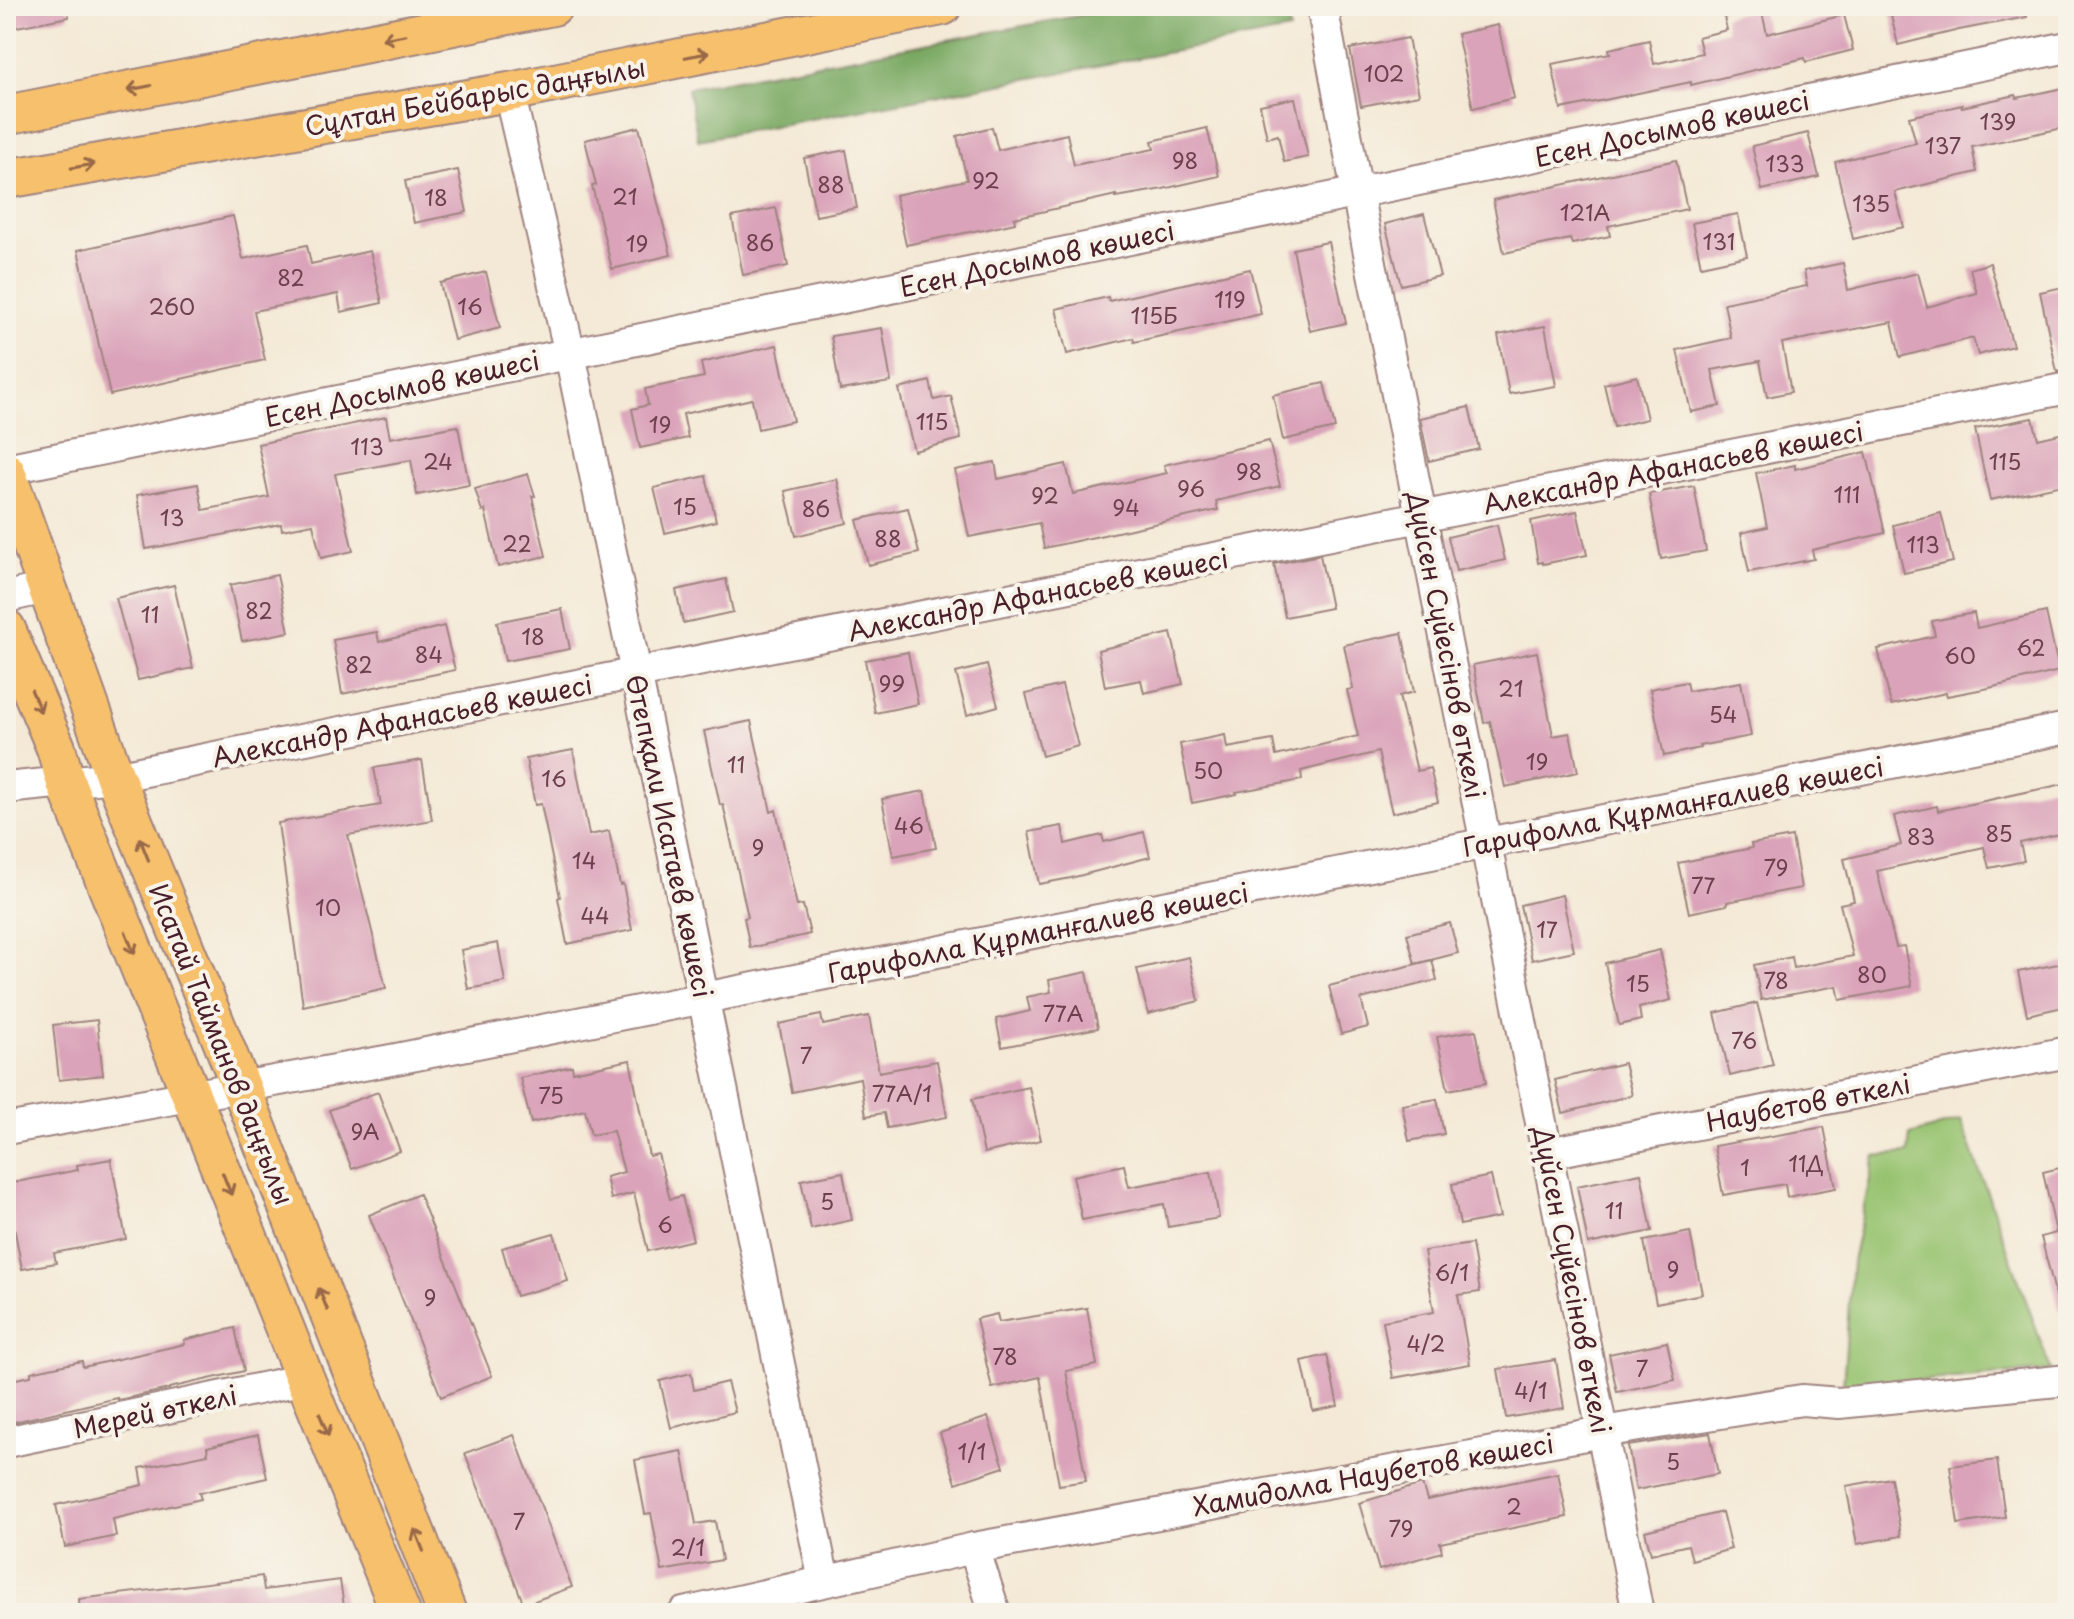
<svg xmlns="http://www.w3.org/2000/svg" width="2074" height="1619" font-family="'Playpen Sans',sans-serif">
	<style>
		.green { fill: #97c370; stroke: #70714e; stroke-width: 2 }
		.forest { fill: #79a962; stroke: #626446; stroke-width: 2 }
		.building { fill: #daa3b9 }
		.lines { fill: none; stroke-linecap: round; stroke-linejoin: round }
		.minor-casing { stroke: #9f8480; stroke-width: 34 }
		.major-casing { stroke: #9f8480; stroke-width: 42 }
		.minor { stroke: #fff; stroke-width: 30 }
		.major { stroke: #f7c06c; stroke-width: 38 }
		.oneway { stroke: #986748 }
		.labels { text-anchor: middle; dominant-baseline: central; stroke-width: 8; stroke-linejoin: round; paint-order: stroke }
		.number-label { font-size: 22px; fill: #6e404e }
		.street-label { font-size: 26px; fill: #4a1f2b; stroke: #f7f3e8 }
	</style>
	<rect width="100%" height="100%" fill="#f7f3e8"/>
	<filter id="ink" filterUnits="userSpaceOnUse"><feTurbulence type="fractalNoise" baseFrequency=".0125" numOctaves="2"/><feDisplacementMap in="SourceGraphic" scale="16" xChannelSelector="R" yChannelSelector="G"/><feConvolveMatrix kernelMatrix="1 2 1 2 8 2 1 2 1" color-interpolation-filters="sRGB"/></filter>
	<filter id="wash" filterUnits="userSpaceOnUse"><feTurbulence type="fractalNoise" baseFrequency=".006" numOctaves="4" result="noise"/><feDisplacementMap in="SourceGraphic" scale="32" xChannelSelector="R" yChannelSelector="G"/><feGaussianBlur stdDeviation="1.8" result="paint"/><feColorMatrix in="noise" values="0 0 0 0 0 0 0 0 0 0 0 0 0 0 0 0 0 1.4 0 .05"/><feComposite in="paint" operator="in"/></filter>
	<g filter="url(#wash)">
		<rect width="100%" height="100%" fill="#f4e9d6"/>
		<polygon class="green" points="1961,1120 2051,1370 1843,1387 1852,1262 1875,1156 1908,1153 1910,1135"/>
		<polygon class="forest" points="1131,6 1285,6 1290,30 698,140 688,88"/>
		<g id="blocks">
			<g class="building">
				<polygon points="6,6 68,6 69,17 6,29"/>
				<polygon points="1889,6 2026,6 2027,17 1959,30 1898,45"/>
				<polygon points="1761,8 1767,34 1844,15 1853,50 1806,62 1805,58 1691,85 1691,82 1561,109 1552,64 1610,53 1609,49 1649,40 1654,64 1702,53 1698,37 1727,30 1724,17"/>
				<polygon points="1498,25 1514,98 1473,108 1457,34"/>
				<polygon points="1408,38 1419,95 1361,106 1350,49"/>
				<polygon points="2068,87 2068,127 1972,147 1977,172 1895,192 1904,227 1853,239 1835,162 1916,143 1909,117 1962,105 1962,107 2016,95 2017,98"/>
				<polygon points="1295,98 1308,157 1284,162 1278,135 1267,138 1260,105"/>
				<polygon points="639,127 671,255 612,269 592,186 596,185 585,140"/>
				<polygon points="992,127 998,150 1067,134 1074,165 1154,149 1152,141 1207,128 1219,176 1163,189 1116,197 1116,195 1014,218 1015,223 980,231 979,230 906,245 895,195 967,180 957,136"/>
				<polygon points="1808,133 1819,177 1762,190 1752,146"/>
				<polygon points="846,150 857,208 816,216 804,158"/>
				<polygon points="1676,160 1687,209 1608,226 1610,236 1572,244 1570,239 1504,253 1493,200"/>
				<polygon points="458,170 467,212 414,223 405,181"/>
				<polygon points="776,208 788,266 743,275 732,217"/>
				<polygon points="1424,214 1440,276 1401,285 1385,224"/>
				<polygon points="1738,214 1747,256 1701,266 1692,223"/>
				<polygon points="233,216 243,259 307,245 311,264 370,251 382,303 341,312 338,294 254,311 265,360 110,395 78,250"/>
				<polygon points="1328,242 1346,323 1310,331 1293,249"/>
				<polygon points="1843,263 1848,290 1918,273 1927,307 1977,293 1970,269 1990,263 2013,346 1978,355 1973,338 1900,357 1892,322 1782,343 1791,392 1767,397 1760,361 1712,370 1720,406 1691,412 1677,350 1731,338 1724,303 1807,286 1804,271"/>
				<polygon points="1250,269 1261,314 1134,342 1133,338 1067,354 1056,309 1108,297 1109,301"/>
				<polygon points="486,272 500,328 454,340 440,283"/>
				<polygon points="2068,286 2068,370 2057,372 2040,292"/>
				<polygon points="1545,326 1556,386 1509,394 1498,335"/>
				<polygon points="882,328 891,382 840,390 831,336"/>
				<polygon points="777,345 793,421 758,429 752,399 683,414 688,438 640,448 632,409 648,405 645,389 704,377 701,363"/>
				<polygon points="1637,376 1647,419 1614,427 1604,384"/>
				<polygon points="930,381 934,400 951,396 961,439 914,451 899,389"/>
				<polygon points="1324,383 1335,428 1283,440 1273,395"/>
				<polygon points="1469,407 1479,449 1429,461 1420,418"/>
				<polygon points="386,417 390,438 458,426 469,485 417,495 411,460 335,474 353,551 321,558 313,524 282,530 281,524 146,549 137,495 198,484 203,510 269,497 258,444"/>
				<polygon points="2033,418 2038,439 2068,432 2068,484 1990,500 1975,429"/>
				<polygon points="1269,441 1280,486 1216,501 1218,510 1044,548 1039,523 969,537 955,470 995,462 998,479 1066,464 1073,494 1167,473 1164,465"/>
				<polygon points="1866,452 1885,533 1812,550 1814,559 1749,572 1741,533 1767,527 1756,473 1795,465 1795,469"/>
				<polygon points="528,474 535,496 532,496 546,556 498,567 485,510 482,511 475,489"/>
				<polygon points="706,476 716,521 665,533 654,488"/>
				<polygon points="837,479 847,523 796,536 785,491"/>
				<polygon points="1694,486 1706,551 1661,559 1649,494"/>
				<polygon points="908,508 919,553 868,565 857,520"/>
				<polygon points="1577,511 1587,555 1543,564 1542,562 1538,563 1531,521"/>
				<polygon points="1941,513 1953,562 1904,573 1893,525"/>
				<polygon points="1497,525 1505,560 1456,571 1448,537"/>
				<polygon points="1320,555 1331,608 1285,617 1274,564"/>
				<polygon points="277,575 289,632 242,641 230,585"/>
				<polygon points="726,579 733,612 683,623 676,590"/>
				<polygon points="174,585 193,668 138,680 116,598"/>
				<polygon points="562,609 570,649 505,661 497,622"/>
				<polygon points="2046,612 2059,671 1989,688 1947,696 1946,693 1891,705 1878,649 1935,636 1932,621 1974,613 1977,628"/>
				<polygon points="444,626 455,670 342,694 333,640 377,632 379,642"/>
				<polygon points="1171,633 1183,684 1144,693 1141,680 1105,687 1098,650"/>
				<polygon points="1402,633 1414,692 1399,696 1417,771 1430,768 1438,802 1392,813 1378,752 1301,771 1302,780 1236,792 1237,794 1192,803 1180,744 1225,735 1227,748 1273,740 1276,756 1358,736 1347,690 1353,689 1344,645"/>
				<polygon points="908,652 918,704 875,713 865,660"/>
				<polygon points="1537,652 1553,736 1570,733 1578,772 1505,787 1490,721 1484,723 1473,665"/>
				<polygon points="987,665 998,706 967,715 956,673"/>
				<polygon points="1686,682 1688,691 1741,682 1751,736 1699,746 1700,748 1664,756 1650,689"/>
				<polygon points="1062,685 1078,746 1042,756 1026,694"/>
				<polygon points="751,721 771,812 776,810 797,906 803,905 810,934 750,948 744,918 748,917 723,804 720,805 704,731"/>
				<polygon points="573,750 589,835 609,831 620,885 623,884 632,930 567,944 558,898 560,897 541,804 535,805 526,759"/>
				<polygon points="422,760 432,820 348,835 386,988 303,1006 278,823 381,805 374,768"/>
				<polygon points="2068,783 2068,832 2020,843 2024,861 1989,868 1984,847 1877,871 1896,947 1904,946 1912,986 1840,1000 1837,986 1761,1000 1754,965 1792,957 1794,968 1853,956 1840,904 1854,901 1844,859 1901,845 1894,816 1937,806 1938,811"/>
				<polygon points="925,791 936,848 893,856 882,799"/>
				<polygon points="1062,826 1065,844 1102,835 1104,842 1144,832 1150,857 1071,878 1039,884 1029,832"/>
				<polygon points="1792,837 1801,888 1727,902 1727,905 1689,913 1678,863 1752,848 1751,844"/>
				<polygon points="1562,895 1574,951 1532,960 1520,905"/>
				<polygon points="1450,923 1458,953 1415,964 1407,934"/>
				<polygon points="498,943 505,982 468,989 461,950"/>
				<polygon points="1660,950 1671,1000 1639,1008 1641,1020 1619,1025 1605,963"/>
				<polygon points="1189,957 1199,1001 1148,1014 1137,969"/>
				<polygon points="1432,960 1437,980 1361,999 1368,1027 1341,1034 1329,986"/>
				<polygon points="2068,962 2068,1006 2027,1015 2018,972"/>
				<polygon points="1087,972 1098,1028 1002,1047 996,1019 1030,1011 1027,997 1051,992 1049,980"/>
				<polygon points="1757,1003 1773,1065 1730,1076 1715,1013"/>
				<polygon points="821,1015 823,1025 869,1016 879,1072 937,1061 947,1117 887,1128 884,1113 866,1116 860,1078 792,1092 779,1024"/>
				<polygon points="97,1020 103,1075 59,1080 53,1025"/>
				<polygon points="1476,1030 1486,1083 1448,1090 1437,1037"/>
				<polygon points="630,1060 649,1156 658,1154 670,1199 682,1196 693,1240 648,1251 634,1193 611,1199 606,1177 624,1172 613,1131 591,1135 585,1110 531,1123 520,1078 572,1066 573,1072"/>
				<polygon points="1624,1063 1632,1095 1563,1113 1555,1080"/>
				<polygon points="1029,1087 1041,1140 984,1153 972,1099"/>
				<polygon points="378,1092 400,1151 352,1169 329,1110"/>
				<polygon points="1437,1099 1444,1134 1409,1141 1402,1105"/>
				<polygon points="1824,1127 1836,1188 1787,1197 1785,1184 1723,1195 1714,1146"/>
				<polygon points="111,1159 126,1239 54,1253 56,1263 22,1269 6,1184 78,1170 77,1165"/>
				<polygon points="1124,1165 1129,1187 1211,1172 1219,1218 1168,1227 1164,1204 1082,1220 1073,1176"/>
				<polygon points="2068,1166 2068,1311 2060,1312 2041,1237 2056,1233 2043,1172"/>
				<polygon points="843,1172 852,1220 811,1229 801,1180"/>
				<polygon points="1641,1173 1652,1231 1588,1244 1577,1186"/>
				<polygon points="1491,1176 1500,1217 1460,1225 1452,1184"/>
				<polygon points="419,1194 492,1376 441,1397 369,1215"/>
				<polygon points="1690,1232 1702,1294 1656,1303 1644,1241"/>
				<polygon points="554,1233 568,1281 516,1296 502,1248"/>
				<polygon points="1472,1244 1480,1292 1458,1295 1470,1364 1393,1378 1383,1321 1434,1312 1424,1251"/>
				<polygon points="1087,1308 1097,1365 1066,1371 1086,1481 1059,1485 1040,1377 992,1388 976,1319 997,1314 999,1322"/>
				<polygon points="235,1328 244,1371 169,1388 169,1389 118,1400 117,1398 6,1424 6,1381 31,1376 31,1372 82,1361 83,1367 185,1344 184,1340"/>
				<polygon points="1667,1342 1675,1380 1617,1392 1609,1354"/>
				<polygon points="1327,1355 1338,1406 1313,1411 1302,1361"/>
				<polygon points="1556,1360 1564,1408 1506,1418 1498,1369"/>
				<polygon points="691,1373 694,1390 727,1382 735,1412 671,1428 660,1381"/>
				<polygon points="988,1417 1004,1467 956,1483 940,1433"/>
				<polygon points="1710,1433 1718,1474 1636,1490 1628,1446"/>
				<polygon points="258,1435 267,1478 199,1493 201,1499 113,1519 116,1536 65,1547 56,1505 143,1485 140,1468 208,1454 207,1447"/>
				<polygon points="514,1435 572,1587 524,1605 465,1453"/>
				<polygon points="682,1451 696,1524 715,1521 722,1560 662,1571 651,1513 645,1514 635,1460"/>
				<polygon points="1997,1460 2005,1517 1958,1524 1950,1466"/>
				<polygon points="1558,1473 1567,1517 1440,1543 1442,1552 1379,1570 1359,1503 1422,1484 1427,1500"/>
				<polygon points="1891,1478 1901,1536 1857,1544 1846,1486"/>
				<polygon points="1722,1512 1731,1549 1692,1560 1688,1545 1651,1554 1645,1531"/>
				<polygon points="262,1576 264,1590 340,1580 345,1613 80,1613 79,1599"/>
			</g>
		</g>
	</g>
	<g filter="url(#ink)">
		<use href="#blocks" fill-opacity="0" stroke="#9f8480" stroke-width="2"/>
		<g class="lines">
			<defs>
				<g id="minor">
					<polyline points="1322,6 1357,192 1638,1613"/>
					<polyline points="509,92 570,354 824,1581"/>
					<polyline points="6,469 2068,47"/>
					<polyline points="6,597 46,588"/>
					<polyline points="6,788 115,777 2068,388"/>
					<polyline points="6,1129 391,1060 2068,728"/>
					<polyline points="1548,1153 2068,1052"/>
					<polyline points="6,1442 305,1379"/>
					<polyline points="974,1548 995,1613"/>
					<polyline points="684,1613 974,1548 1602,1432 1802,1400 1839,1403 2068,1380"/>
				</g>
				<g id="major">
					<polyline points="6,115 553,6"/>
					<polyline points="6,179 509,92 942,6"/>
					<polyline points="6,472 115,777 241,1087 447,1613"/>
					<polyline points="6,629 56,748 66,783 305,1379 401,1613"/>
				</g>
			</defs>
			<use href="#minor" class="minor-casing"/>
			<use href="#major" class="major-casing"/>
			<use href="#minor" class="minor"/>
			<use href="#major" class="major"/>
		</g>
		<defs><path id="oneway-shaft" d="M-6 0H5M1.5-3L5.5 0L1.5 3" fill="none" stroke-width="1.6" stroke-linecap="round" stroke-linejoin="round" transform="scale(2)"/></defs>
		<g class="oneway">
			<use href="#oneway-shaft" transform="translate(394 37) rotate(169)"/>
			<use href="#oneway-shaft" transform="translate(697 55) rotate(-11)"/>
			<use href="#oneway-shaft" transform="translate(139 88) rotate(169)"/>
			<use href="#oneway-shaft" transform="translate(83 166) rotate(-10)"/>
			<use href="#oneway-shaft" transform="translate(36 701) rotate(67)"/>
			<use href="#oneway-shaft" transform="translate(144 849) rotate(-112)"/>
			<use href="#oneway-shaft" transform="translate(130 943) rotate(68)"/>
			<use href="#oneway-shaft" transform="translate(227 1184) rotate(68)"/>
			<use href="#oneway-shaft" transform="translate(323 1299) rotate(-112)"/>
			<use href="#oneway-shaft" transform="translate(324 1425) rotate(68)"/>
			<use href="#oneway-shaft" transform="translate(419 1540) rotate(-112)"/>
		</g>
	</g>
	<g class="labels">
		<g class="number-label">
			<text x="1384" y="72">102</text>
			<text x="1998" y="120">139</text>
			<text x="1943" y="144">137</text>
			<text x="1185" y="159">98</text>
			<text x="1785" y="162">133</text>
			<text x="986" y="179">92</text>
			<text x="831" y="183">88</text>
			<text x="625" y="195">21</text>
			<text x="436" y="196">18</text>
			<text x="1871" y="202">135</text>
			<text x="1585" y="211">121А</text>
			<text x="1719" y="240">131</text>
			<text x="760" y="241">86</text>
			<text x="637" y="242">19</text>
			<text x="291" y="276">82</text>
			<text x="1230" y="298">119</text>
			<text x="172" y="305">260</text>
			<text x="470" y="305">16</text>
			<text x="1154" y="314">115Б</text>
			<text x="932" y="420">115</text>
			<text x="660" y="423">19</text>
			<text x="367" y="445">113</text>
			<text x="438" y="460">24</text>
			<text x="2005" y="460">115</text>
			<text x="1249" y="470">98</text>
			<text x="1191" y="487">96</text>
			<text x="1847" y="493">111</text>
			<text x="1045" y="494">92</text>
			<text x="685" y="505">15</text>
			<text x="1126" y="506">94</text>
			<text x="816" y="507">86</text>
			<text x="172" y="516">13</text>
			<text x="888" y="537">88</text>
			<text x="517" y="542">22</text>
			<text x="1923" y="543">113</text>
			<text x="259" y="609">82</text>
			<text x="150" y="613">11</text>
			<text x="533" y="635">18</text>
			<text x="2031" y="646">62</text>
			<text x="429" y="653">84</text>
			<text x="1960" y="654">60</text>
			<text x="359" y="663">82</text>
			<text x="892" y="682">99</text>
			<text x="1511" y="687">21</text>
			<text x="1723" y="713">54</text>
			<text x="1537" y="760">19</text>
			<text x="736" y="763">11</text>
			<text x="1208" y="769">50</text>
			<text x="554" y="777">16</text>
			<text x="909" y="824">46</text>
			<text x="1999" y="832">85</text>
			<text x="1921" y="835">83</text>
			<text x="758" y="846">9</text>
			<text x="584" y="859">14</text>
			<text x="1776" y="866">79</text>
			<text x="1703" y="884">77</text>
			<text x="328" y="906">10</text>
			<text x="595" y="914">44</text>
			<text x="1547" y="928">17</text>
			<text x="1872" y="973">80</text>
			<text x="1776" y="979">78</text>
			<text x="1638" y="982">15</text>
			<text x="1063" y="1012">77А</text>
			<text x="1744" y="1039">76</text>
			<text x="806" y="1054">7</text>
			<text x="902" y="1092">77А/1</text>
			<text x="551" y="1094">75</text>
			<text x="365" y="1130">9А</text>
			<text x="1806" y="1162">11Д</text>
			<text x="1745" y="1166">1</text>
			<text x="827" y="1200">5</text>
			<text x="1614" y="1209">11</text>
			<text x="665" y="1223">6</text>
			<text x="1673" y="1268">9</text>
			<text x="1452" y="1271">6/1</text>
			<text x="430" y="1296">9</text>
			<text x="1426" y="1342">4/2</text>
			<text x="1005" y="1355">78</text>
			<text x="1642" y="1367">7</text>
			<text x="1531" y="1389">4/1</text>
			<text x="972" y="1450">1/1</text>
			<text x="1673" y="1460">5</text>
			<text x="1514" y="1505">2</text>
			<text x="519" y="1520">7</text>
			<text x="1401" y="1527">79</text>
			<text x="688" y="1546">2/1</text>
		</g>
		<g class="street-label">
			<text transform="translate(475 96) rotate(-10)">Сұлтан Бейбарыс даңғылы</text>
			<text transform="translate(1672 128) rotate(-12)">Есен Досымов көшесі</text>
			<text transform="translate(1037 258) rotate(-12)">Есен Досымов көшесі</text>
			<text transform="translate(402 388) rotate(-12)">Есен Досымов көшесі</text>
			<text transform="translate(1673 467) rotate(-11)">Александр Афанасьев көшесі</text>
			<text transform="translate(1038 594) rotate(-11)">Александр Афанасьев көшесі</text>
			<text transform="translate(1447 645) rotate(79)">Дүйсен Сүйесінов өткелі</text>
			<text transform="translate(402 720) rotate(-11)">Александр Афанасьев көшесі</text>
			<text transform="translate(1673 806) rotate(-11)">Гарифолла Құрманғалиев көшесі</text>
			<text transform="translate(670 836) rotate(78)">Өтепқали Исатаев көшесі</text>
			<text transform="translate(1038 932) rotate(-11)">Гарифолла Құрманғалиев көшесі</text>
			<text transform="translate(222 1044) rotate(68)">Исатай Тайманов даңғылы</text>
			<text transform="translate(1808 1102) rotate(-11)">Наубетов өткелі</text>
			<text transform="translate(1573 1280) rotate(79)">Дүйсен Сүйесінов өткелі</text>
			<text transform="translate(155 1411) rotate(-12)">Мерей өткелі</text>
			<text transform="translate(1373 1474) rotate(-10)">Хамидолла Наубетов көшесі</text>
		</g>
	</g>
	<rect width="2074" height="1619" fill="none" stroke="#f7f3e8" stroke-width="32"/>
</svg>
